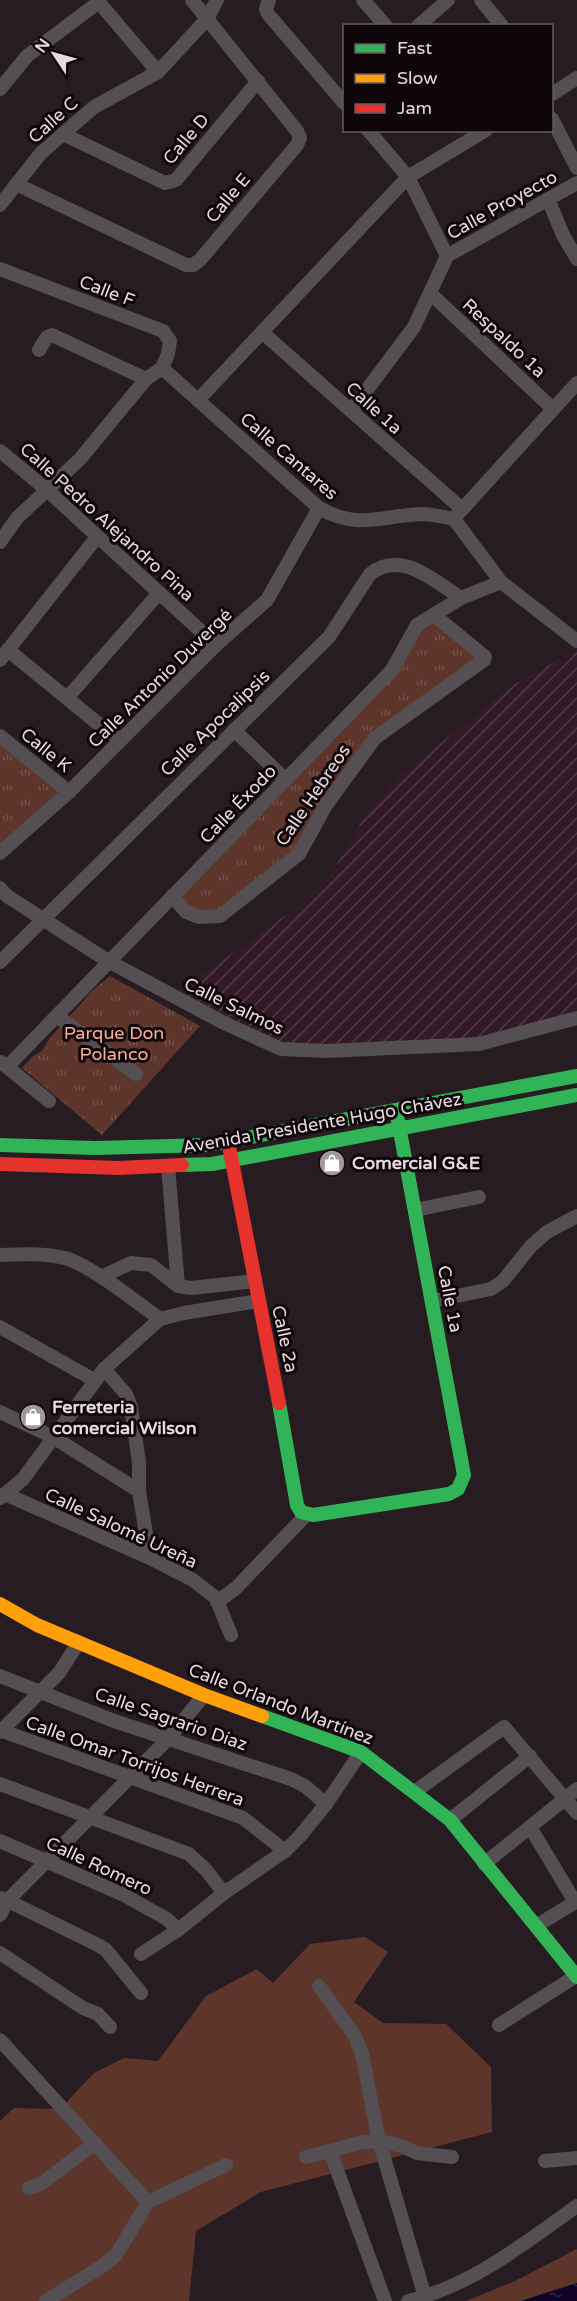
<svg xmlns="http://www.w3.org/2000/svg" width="577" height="2301" font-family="'Varela Round',sans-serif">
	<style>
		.industrial { fill: url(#industrial-furrows) }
		.grass { fill: #5d352b }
		.park { fill: url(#park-tufts) }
		.water { fill: url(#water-ripples) }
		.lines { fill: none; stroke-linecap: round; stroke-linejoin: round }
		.street { stroke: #544f52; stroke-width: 14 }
		.fast { stroke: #30b455; stroke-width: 14 }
		.slow { stroke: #ff9f0a; stroke-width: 14 }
		.jam { stroke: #e5322d; stroke-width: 14 }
		.labels { text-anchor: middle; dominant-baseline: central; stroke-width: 6; stroke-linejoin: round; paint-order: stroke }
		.street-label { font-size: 18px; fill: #e8d9e0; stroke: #0f060a }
		.park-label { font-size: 18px; fill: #fcaf99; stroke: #0f060a }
		.poi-label { font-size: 18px; font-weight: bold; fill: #e8d9e0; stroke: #0f060a; text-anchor: start }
	</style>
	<defs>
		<pattern id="industrial-furrows" width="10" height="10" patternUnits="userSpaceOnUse" patternTransform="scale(1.5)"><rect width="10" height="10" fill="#331a27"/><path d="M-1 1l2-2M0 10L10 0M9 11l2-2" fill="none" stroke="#513b46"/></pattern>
		<pattern id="park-tufts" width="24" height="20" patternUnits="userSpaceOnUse" patternTransform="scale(1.5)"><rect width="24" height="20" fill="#5d352b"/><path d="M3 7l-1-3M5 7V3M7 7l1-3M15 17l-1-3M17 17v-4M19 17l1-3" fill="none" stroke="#745249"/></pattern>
		<pattern id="water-ripples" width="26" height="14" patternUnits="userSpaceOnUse" patternTransform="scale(1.5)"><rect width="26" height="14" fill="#110327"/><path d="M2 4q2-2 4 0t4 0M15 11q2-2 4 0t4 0" fill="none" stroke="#342746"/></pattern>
	</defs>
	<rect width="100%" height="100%" fill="#271c22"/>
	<polygon class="industrial" points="577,649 577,1010 476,1040 283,1045 176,993 306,901 326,882 366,814 399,776 513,685"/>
	<g class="grass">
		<polygon points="365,1937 388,1952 354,2002 383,2023 446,2024 491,2067 492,2132 261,2192 196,2231 189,2301 0,2301 0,2121 14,2108 60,2109 94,2073 124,2058 158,2061 206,1996 257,1969 273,1983 310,1944"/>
		<polygon points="577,2249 577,2283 521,2301 466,2301 515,2281"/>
	</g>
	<g class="park">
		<polygon points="434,618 484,658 373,736 297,852 218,913 200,914 176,896 393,673 418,627"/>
		<polygon points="0,740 63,792 0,850"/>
		<polygon points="110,976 200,1026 102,1135 22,1068 32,1057 42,1051 49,1039 93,990"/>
	</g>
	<polygon class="water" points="577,2283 577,2301 521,2301"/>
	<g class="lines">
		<g class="street">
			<polyline points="97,0 158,72"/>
			<polyline points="269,0 266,9 268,14 344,103"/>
			<polyline points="363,0 386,26"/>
			<polyline points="481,0 502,26"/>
			<polyline points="418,26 448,0"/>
			<polyline points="0,89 27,56 99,2"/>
			<polyline points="552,94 577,78"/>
			<polyline points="552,119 577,168"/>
			<polyline points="368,130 408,177 447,256"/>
			<polyline points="63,134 165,183 176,180 258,81"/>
			<polyline points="16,184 186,265 193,265 200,260 297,145 300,138 297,131 192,0"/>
			<polyline points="548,199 563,235 577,259"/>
			<polyline points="0,205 41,153 94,107 158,72 207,19 217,0"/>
			<polyline points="0,269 163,331 170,341 168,354 162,368"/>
			<polyline points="430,293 553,409"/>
			<polyline points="263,333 462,509"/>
			<polyline points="39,350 47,337 52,335 146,379"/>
			<path d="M162,368L319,508C359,530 379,516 421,514C432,514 444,517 454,519L501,582L577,641"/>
			<polyline points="198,400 408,177 486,130"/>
			<polyline points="351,411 414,327 447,256 577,183"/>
			<polyline points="0,451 47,490 216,645"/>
			<polyline points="457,515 577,383"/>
			<polyline points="0,542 17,518 80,459 146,379 162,368"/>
			<polyline points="8,650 102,727 121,740"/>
			<polyline points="0,660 97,537"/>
			<polyline points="67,698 159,593"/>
			<polyline points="234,730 286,780"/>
			<polyline points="0,736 69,792"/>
			<polyline points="0,853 69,792 216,645 267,600 319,508"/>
			<polyline points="0,888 7,896 108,961 224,1023 281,1049 327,1051 479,1044 577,1018"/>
			<polyline points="172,896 186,912 199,917 220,916 299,854 326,805 375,738 484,660 485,657 434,615"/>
			<path d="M0,962L329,637L370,574C401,549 434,581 461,598"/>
			<polyline points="57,1016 136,1074"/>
			<polyline points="1,1062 49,1101"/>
			<polyline points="7,1067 392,670 417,625 461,598 501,582"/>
			<polyline points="168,1166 178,1286"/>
			<polyline points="415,1210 479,1197"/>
			<path d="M0,1255C22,1254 44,1253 65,1258C92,1266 136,1302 160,1319"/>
			<polyline points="101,1277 131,1263 151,1265 178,1286 191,1288 255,1281"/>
			<polyline points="432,1301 491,1289 503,1281 531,1246 547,1232 577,1216"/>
			<polyline points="0,1327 94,1380"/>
			<polyline points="104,1369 126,1394 131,1407 139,1462 139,1491 150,1558"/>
			<polyline points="0,1412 53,1437 139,1491"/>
			<polyline points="5,1494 150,1558 193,1580 216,1598 231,1635"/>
			<polyline points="0,1498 23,1479 104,1369 160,1319 184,1313 258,1301"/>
			<polyline points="217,1602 236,1588 306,1515"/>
			<polyline points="0,1676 114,1721 291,1779 305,1786 326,1804"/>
			<polyline points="0,1730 243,1818 285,1851"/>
			<polyline points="0,1732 59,1673 79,1642"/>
			<polyline points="0,1784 189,1854 206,1870 224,1893"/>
			<polyline points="416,1791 504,1727 577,1813"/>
			<polyline points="450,1820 530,1756"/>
			<polyline points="530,1827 575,1902"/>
			<polyline points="0,1841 122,1894 167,1919 178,1930"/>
			<polyline points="484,1864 577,1789"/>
			<polyline points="2,1898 98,1945 106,1950 141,1993"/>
			<polyline points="0,1915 8,1900 169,1738 204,1695"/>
			<polyline points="536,1926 577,1901"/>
			<polyline points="0,1953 83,2008 98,2014 110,2027"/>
			<polyline points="141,1954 178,1930 224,1893 285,1851 300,1836 326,1804 361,1752"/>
			<polyline points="319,1986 355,2036 362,2054 379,2141 402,2146 417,2153 452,2157"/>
			<polyline points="499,2025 576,1976"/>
			<polyline points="0,2040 148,2202 226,2165"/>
			<polyline points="330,2151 385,2301"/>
			<polyline points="306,2157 363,2142 379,2141 425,2297"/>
			<polyline points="545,2161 577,2158"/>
			<polyline points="29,2188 41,2184 95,2143"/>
			<polyline points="46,2301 104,2265 116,2255 148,2202"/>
			<path d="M408,2301C471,2286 525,2243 577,2206"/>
		</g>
		<g class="fast">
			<polyline points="0,1145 95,1148 208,1145 577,1076"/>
			<polyline points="182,1165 212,1164 577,1095"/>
			<polyline points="279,1403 297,1505 301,1512 313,1515 449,1494 458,1489 464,1475 396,1110"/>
			<polyline points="262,1716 361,1752 450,1820 577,1977"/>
		</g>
		<polyline class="slow" points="0,1604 37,1625 204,1695 262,1716"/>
		<g class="jam">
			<polyline points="228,1141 279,1403"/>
			<polyline points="0,1164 119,1168 182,1165"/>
		</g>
	</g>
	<defs>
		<symbol id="shop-disc" viewBox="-11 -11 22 22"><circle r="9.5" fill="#a4979e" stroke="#0f060a"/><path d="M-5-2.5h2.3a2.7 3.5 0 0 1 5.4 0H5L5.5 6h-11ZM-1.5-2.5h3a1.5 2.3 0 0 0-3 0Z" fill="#fff"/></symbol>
	</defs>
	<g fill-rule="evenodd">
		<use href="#shop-disc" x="317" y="1148" width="30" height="30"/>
		<use href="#shop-disc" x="18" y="1402" width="30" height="30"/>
	</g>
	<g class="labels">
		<g class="street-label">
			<text transform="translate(53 120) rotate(-42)">Calle C</text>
			<text transform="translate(186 139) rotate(-50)">Calle D</text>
			<text transform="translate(228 198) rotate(-50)">Calle E</text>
			<text transform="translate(502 205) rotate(-29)">Calle Proyecto</text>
			<text transform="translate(107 291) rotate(21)">Calle F</text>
			<text transform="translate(504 338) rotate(43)">Respaldo 1a</text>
			<text transform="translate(374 408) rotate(42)">Calle 1a</text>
			<text transform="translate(289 456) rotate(41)">Calle Cantares</text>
			<text transform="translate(107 522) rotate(42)">Calle Pedro Alejandro Pina</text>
			<text transform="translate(160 678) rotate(-44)">Calle Antonio Duvergé</text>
			<text transform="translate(215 723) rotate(-44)">Calle Apocalipsis</text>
			<text transform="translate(46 750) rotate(39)">Calle K</text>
			<text transform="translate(313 795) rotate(-56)">Calle Hebreos</text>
			<text transform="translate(238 804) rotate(-46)">Calle Éxodo</text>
			<text transform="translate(234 1006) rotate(26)">Calle Salmos</text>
			<text transform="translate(322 1123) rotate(-10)">Avenida Presidente Hugo Chávez</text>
			<text transform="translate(450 1299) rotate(79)">Calle 1a</text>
			<text transform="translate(285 1339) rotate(78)">Calle 2a</text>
			<text transform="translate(121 1528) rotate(25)">Calle Salomé Ureña</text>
			<text transform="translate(281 1704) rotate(21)">Calle Orlando Martínez</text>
			<text transform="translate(171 1719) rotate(19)">Calle Sagrario Díaz</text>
			<text transform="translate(135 1761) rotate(20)">Calle Omar Torrijos Herrera</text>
			<text transform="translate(99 1866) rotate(25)">Calle Romero</text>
		</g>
		<g class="park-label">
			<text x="114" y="1033">Parque Don<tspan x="114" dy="21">Polanco</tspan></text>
		</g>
		<g class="poi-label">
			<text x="352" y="1163">Comercial G&amp;E</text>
			<text x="52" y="1407">Ferreteria<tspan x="52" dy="21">comercial Wilson</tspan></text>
		</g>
	</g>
	<rect x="343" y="24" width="210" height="108" fill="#0f060a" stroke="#665a60" stroke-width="1.5"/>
	<rect x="355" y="44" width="30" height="9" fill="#30b455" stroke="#665a60" stroke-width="1.5"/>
	<text x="397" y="54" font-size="18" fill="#e8d9e0">Fast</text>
	<rect x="355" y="74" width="30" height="9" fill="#ff9f0a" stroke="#665a60" stroke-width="1.5"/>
	<text x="397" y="84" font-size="18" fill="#e8d9e0">Slow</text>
	<rect x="355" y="104" width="30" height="9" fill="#e5322d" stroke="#665a60" stroke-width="1.5"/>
	<text x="397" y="114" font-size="18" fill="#e8d9e0">Jam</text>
	<g transform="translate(54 54) rotate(306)" stroke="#0f060a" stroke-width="4.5" paint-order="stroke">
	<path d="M0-4.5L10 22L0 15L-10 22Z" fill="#e8d9e0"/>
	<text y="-9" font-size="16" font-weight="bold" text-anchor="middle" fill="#e8d9e0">N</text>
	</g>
</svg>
